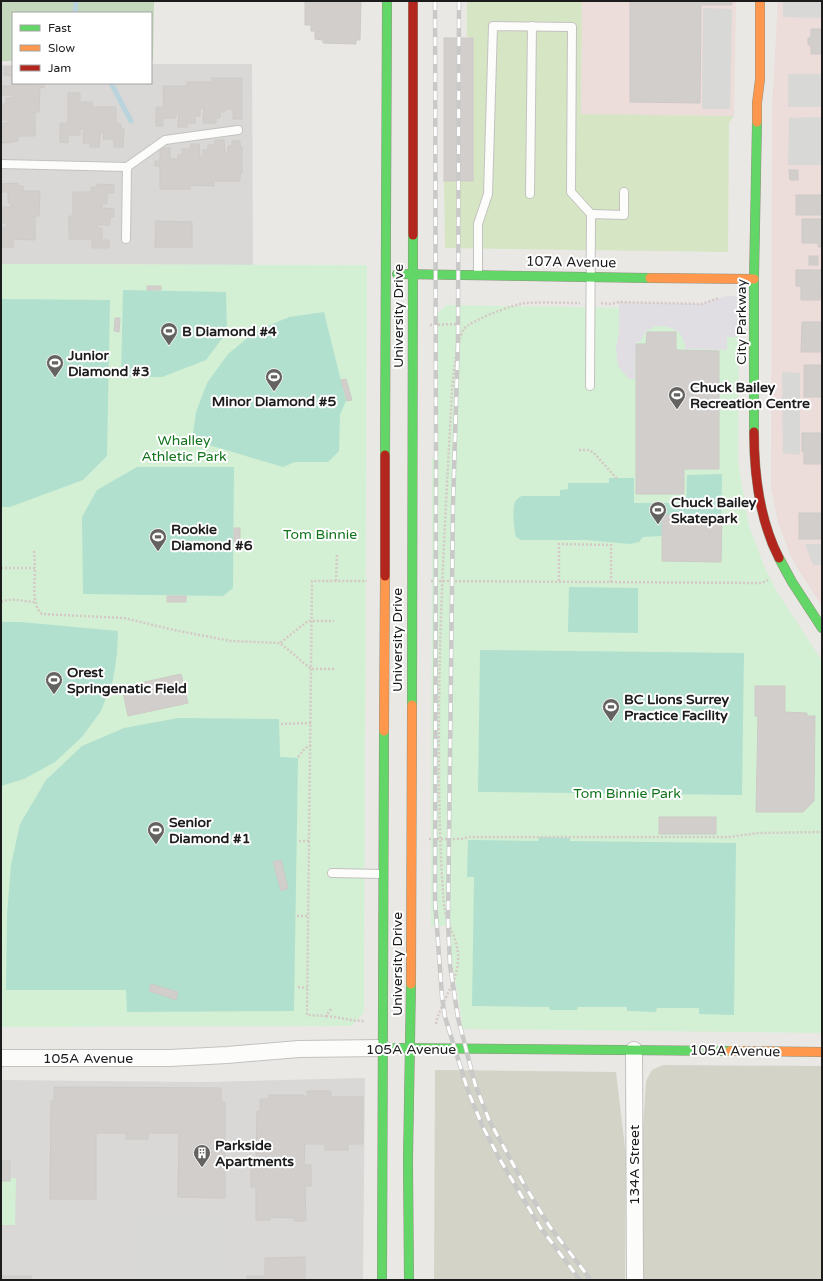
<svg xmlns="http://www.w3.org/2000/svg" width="823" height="1281" font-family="'Varela Round',sans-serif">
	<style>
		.residential { fill: #d9d8d6 }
		.commercial { fill: #ecdcda }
		.religious { fill: #d8d8d6 }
		.construction { fill: #d3d3c7 }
		.grass { fill: #d6e6c4 }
		.forest { fill: #c4d8bb }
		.park { fill: #d3f0d4 }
		.pitch { fill: #b1e0ce }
		.plaza { fill: #e0dee3 }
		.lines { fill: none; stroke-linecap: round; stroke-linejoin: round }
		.stream { stroke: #b9d4dd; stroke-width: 5 }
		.building { fill: #d1cecc; stroke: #cdcac6 }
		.lane-casing { stroke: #c3c2c1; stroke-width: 10 }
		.street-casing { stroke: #c3c2c1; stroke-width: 18 }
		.fast-casing { stroke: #90927e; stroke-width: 10 }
		.slow-casing { stroke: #90927e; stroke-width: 10 }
		.jam-casing { stroke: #90927e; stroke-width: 10 }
		.path { stroke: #d5c8c5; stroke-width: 2.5; stroke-dasharray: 2 2; stroke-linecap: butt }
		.lane { stroke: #fcfcfb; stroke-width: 8 }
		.street { stroke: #fcfcfb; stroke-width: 16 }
		.fast { stroke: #63d668; stroke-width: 9 }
		.slow { stroke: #ff974d; stroke-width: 9 }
		.jam { stroke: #b3261e; stroke-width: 9 }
		.rail-casing { stroke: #c9c9c8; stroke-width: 4.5 }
		.rail { stroke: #fff; stroke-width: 3; stroke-dasharray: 9; stroke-linecap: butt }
		.labels { text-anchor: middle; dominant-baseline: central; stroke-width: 4; stroke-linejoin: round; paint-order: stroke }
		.street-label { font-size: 14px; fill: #1c1c1c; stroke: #fff }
		.poi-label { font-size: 14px; font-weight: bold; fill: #1c1c1c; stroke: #fff; text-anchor: start }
		.park-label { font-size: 14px; fill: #11731c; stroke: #fff }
	</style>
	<rect width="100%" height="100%" fill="#eae8e5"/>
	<g class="residential">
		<polygon points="151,64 252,64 253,265 1,264 1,65 13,65 13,83 151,83"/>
		<polygon points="365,1078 363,1280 1,1280 1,1080 203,1082"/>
	</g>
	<g class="commercial">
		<polygon points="582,1 736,1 734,116 581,114"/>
		<polygon points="778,1 822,1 822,606 796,566 789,552 778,522 771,487 772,108"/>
	</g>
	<g class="religious">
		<polygon points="783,1 822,1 822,18 783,17"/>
		<polygon points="703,8 732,9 730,109 702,109"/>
		<rect x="788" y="74" width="34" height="33"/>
		<polygon points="822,117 822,165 788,165 789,118"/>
		<polygon points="782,372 800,373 800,455 783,453"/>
		<polygon points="805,544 822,544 822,565 813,565"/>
		<polygon points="136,1213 227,1214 228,1280 134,1280"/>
	</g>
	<g class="construction">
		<polygon points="663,1065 822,1066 822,1280 642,1280 642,1144 646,1081 652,1070"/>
		<polygon points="435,1070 616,1072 626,1156 625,1280 434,1280"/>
	</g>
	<polygon class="grass" points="467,1 582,1 581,114 734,116 729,123 728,252 445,248 444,181 473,180 473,39 467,36"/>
	<polygon class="forest" points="1,1 154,1 153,61 151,61 151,13 13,13 13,61 1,61"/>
	<g class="park">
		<polygon points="1,264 367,265 364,1012 352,1026 1,1027"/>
		<polygon points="446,305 717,309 739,338 738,462 749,526 764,566 776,590 822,661 822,1033 463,1029 447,926 431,926 432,458 434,458 434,317"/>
		<polygon points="1,1178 16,1178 15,1225 1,1225"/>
	</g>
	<g class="pitch">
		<polygon points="123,290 226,292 227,332 206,360 162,377 121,377"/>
		<polygon points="1,299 110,300 107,456 83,480 10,507 1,507"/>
		<polygon points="324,312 346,401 340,415 339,451 328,462 295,462 283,467 192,440 196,412 207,383 228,354 256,331 289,317"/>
		<polygon points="137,467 234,467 233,588 223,596 83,594 82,517 97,490"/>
		<path d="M722,474L721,562L662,561V536L643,537L639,542L630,544L586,540H521L516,537C514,531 512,508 515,502C517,499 519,497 522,496H560V490L568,489V483H609V478H634V503H686L687,475Z"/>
		<polygon points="569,587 638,588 638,633 568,632"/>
		<polygon points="1,622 21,622 118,631 117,654 113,680 101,711 82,737 55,762 24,779 1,786"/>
		<polygon points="480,650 744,653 742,795 478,792"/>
		<polygon points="178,718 279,719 280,757 298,758 294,1011 127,1012 126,990 6,990 7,915 11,865 20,824 46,780 82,746 124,728"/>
		<polygon points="539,837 570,838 570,841 736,843 734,1015 699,1014 699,1008 657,1008 656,1012 627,1011 627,1007 578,1007 577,1010 550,1010 549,1007 472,1006 474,877 467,877 468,840 538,841"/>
	</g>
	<polygon class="plaza" points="727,296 736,296 742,302 745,323 736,334 736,337 727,337 727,350 685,349 685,344 680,333 669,327 656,326 646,331 640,342 636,342 635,379 629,379 618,366 616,348 619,331 619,302 701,304"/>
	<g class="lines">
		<g class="stream">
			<polyline points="75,13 76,1"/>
			<polyline points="111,83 131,121"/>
		</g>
	</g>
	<g class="building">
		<polygon points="305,1 361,1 360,40 356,40 356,44 323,43 323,40 315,39 315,31 311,31 311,25 305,25"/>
		<polygon points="630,1 732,1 732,5 701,5 700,103 630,102"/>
		<polygon points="811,29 822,29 822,54 811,54 811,45 808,45 808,38 811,38"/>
		<rect x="444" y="38" width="29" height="143"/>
		<polygon points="4,67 13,67 13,83 44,83 44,88 40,87 39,112 35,112 35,136 18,136 18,141 4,143 1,143 3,123 8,123 8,120 1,120 1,104 6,104 6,98 13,98 13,95 1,95 1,86 12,86 12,76 4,75"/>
		<polygon points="212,78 242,78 242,119 233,119 233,109 225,109 225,112 220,112 220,118 216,118 216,123 203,123 204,108 200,108 200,116 195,116 195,123 187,123 187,127 178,127 179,112 176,112 176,118 163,118 163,126 156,126 156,107 164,107 163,86 187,86 187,82 212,82"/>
		<polygon points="68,93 80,93 80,102 92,102 92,107 116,107 116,124 121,124 121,129 124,129 123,147 114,147 114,139 103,139 104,133 100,133 99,147 90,147 90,143 83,143 84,129 80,129 80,135 68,135 68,143 60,142 60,123 68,123"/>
		<polygon points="215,140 224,140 225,153 228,153 228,146 232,146 232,141 240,141 240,147 242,147 242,173 240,173 240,181 214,181 214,186 190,185 190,189 160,189 160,166 155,166 155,161 160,161 160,148 170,148 170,159 178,159 178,155 182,155 182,149 190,149 191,144 199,144 200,157 203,157 203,150 208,150 208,145 215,145"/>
		<polygon points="789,170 798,170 798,180 790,180"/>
		<polygon points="18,183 18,186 23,186 23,191 40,191 39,216 35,216 35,240 13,239 13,247 1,247 3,227 7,227 7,223 1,223 1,207 11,207 11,203 8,203 8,192 1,192 1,184"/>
		<polygon points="97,184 114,185 114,193 107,193 107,204 102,204 102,208 114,209 114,217 110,217 110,225 97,225 97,228 102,228 102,240 109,240 109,248 92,248 92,239 69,239 69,216 73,216 73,192 91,192 91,187 97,187"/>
		<rect x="796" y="195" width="26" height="20"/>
		<polygon points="802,219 822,219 822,247 818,247 818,243 802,243"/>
		<polygon points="156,221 192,222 192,247 155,247"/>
		<rect x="809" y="256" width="9" height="9"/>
		<polygon points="796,270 822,270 820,300 801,300 801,286 796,286"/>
		<rect x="147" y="286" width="14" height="4"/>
		<polygon points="822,316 822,352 801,352 802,322 822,322"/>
		<polygon points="115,318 120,318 119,332 114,331"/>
		<polygon points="647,332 676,332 676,350 719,351 719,469 684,469 684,494 636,494 636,344 646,344"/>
		<rect x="804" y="365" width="18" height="32"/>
		<polygon points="346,379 352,400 347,401 341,380"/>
		<polygon points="802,433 822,433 822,464 804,464 804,452 802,452"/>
		<rect x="799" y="513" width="23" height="26"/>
		<polygon points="662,515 722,516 721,562 662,561"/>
		<rect x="234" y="528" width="6" height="20"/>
		<rect x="167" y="596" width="19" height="6"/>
		<polygon points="181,674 188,703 128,716 122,687"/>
		<polygon points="755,686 785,686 785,712 807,713 807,716 815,716 814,801 803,812 756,812 758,716 755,716"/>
		<rect x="659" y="817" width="57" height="17"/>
		<polygon points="281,860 288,888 281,891 273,862"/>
		<polygon points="151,984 178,992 176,1000 149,991"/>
		<polygon points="54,1087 221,1088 221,1102 225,1102 225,1198 178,1197 179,1133 148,1133 148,1139 126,1139 126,1133 96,1133 96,1199 50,1199 51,1101 54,1101"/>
		<polygon points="307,1091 331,1091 331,1097 363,1097 363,1144 348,1144 348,1150 325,1150 325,1144 305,1144 304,1165 311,1165 311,1186 305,1186 306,1221 294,1221 294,1218 270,1217 270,1220 256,1220 256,1187 251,1187 251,1165 256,1165 257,1111 260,1111 260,1099 269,1099 269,1095 304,1095 304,1097 307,1097"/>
		<rect x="1" y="1161" width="9" height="20"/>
		<polygon points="305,1257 305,1280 247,1280 247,1276 265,1276 265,1258"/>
		<rect x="1" y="1276" width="30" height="4"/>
	</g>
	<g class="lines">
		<defs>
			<g id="lane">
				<polyline points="1,164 127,167 165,140 238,130"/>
				<polyline points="530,194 532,26"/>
				<polyline points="126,239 127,167"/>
				<polyline points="478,274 478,224 488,194 493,26 572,27 571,192 591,214"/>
				<polyline points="590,386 591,214 624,215 624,192"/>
				<polyline points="332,873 383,874"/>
			</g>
			<g id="street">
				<polyline points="634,1050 635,1280"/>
				<polyline points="1,1058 170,1058 227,1055 299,1049 383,1048"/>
			</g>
			<g id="fast">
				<polyline points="397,274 650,278"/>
				<polyline points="754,432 754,279 757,122"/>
				<polyline points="385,455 387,1"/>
				<polyline points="779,558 792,582 822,628"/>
				<polyline points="412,705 413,235"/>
				<polyline points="395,1048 730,1051"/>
				<polyline points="382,1280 384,731"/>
				<polyline points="409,1280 408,1160 411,984"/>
			</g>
			<g id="slow">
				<polyline points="757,122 757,103 760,79 760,1"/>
				<polyline points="650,278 754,279"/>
				<polyline points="384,731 385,576"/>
				<polyline points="411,984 412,705"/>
				<polyline points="730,1051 822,1052"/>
			</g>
			<g id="jam">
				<polyline points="413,235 413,1"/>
				<path d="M754,432C754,474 760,521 779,558"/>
				<polyline points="385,576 385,455"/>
			</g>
		</defs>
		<use href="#lane" class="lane-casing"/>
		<use href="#street" class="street-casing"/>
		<use href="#fast" class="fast-casing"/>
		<use href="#slow" class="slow-casing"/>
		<use href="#jam" class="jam-casing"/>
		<g class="path">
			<polyline points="601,303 611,304 619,302 701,304 719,298"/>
			<polyline points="430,325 456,324 461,336"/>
			<polyline points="579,450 589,450 594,453 618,480"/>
			<polyline points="34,551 35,568"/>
			<path d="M1,568H35C35,581 31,605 42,614L124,618L174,630L231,641L280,643"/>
			<polyline points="336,581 337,553"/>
			<polyline points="431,581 762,583 768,580"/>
			<polyline points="559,581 559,544 611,545 611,582"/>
			<path d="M1,602C13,597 23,602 35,602"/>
			<polyline points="334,669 311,669 280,643 308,621 334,621"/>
			<polyline points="281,724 311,723"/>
			<polyline points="298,757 305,748 311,745"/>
			<polyline points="429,839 461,839 469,837 728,837 759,833 822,832"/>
			<polyline points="299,841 309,841"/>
			<polyline points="297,916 309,916"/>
			<polyline points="298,987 307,988"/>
			<polyline points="331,1009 326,1016 307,1015 312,581 367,581"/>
			<path d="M326,1016C339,1017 351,1021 364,1021"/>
			<path d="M436,1024C440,1002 457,984 458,961C460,941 446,925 444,905C439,847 439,787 439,729C439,616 446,504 452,392C453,376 456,342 464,329C469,321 515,304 525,303C543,302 562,303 580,303"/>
		</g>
		<use href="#lane" class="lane"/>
		<use href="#street" class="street"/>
		<use href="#fast" class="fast"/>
		<use href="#slow" class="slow"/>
		<use href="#jam" class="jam"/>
		<defs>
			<g id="rail">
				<polyline points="435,1 436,465 435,900 442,997 445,1017 468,1091 482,1125 499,1158 540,1227 580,1280"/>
				<polyline points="459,1 458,341 453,505 448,922 450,965 458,1018 475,1084 489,1120 525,1186 550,1227 591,1280"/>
			</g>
		</defs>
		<use href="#rail" class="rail-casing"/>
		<use href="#rail" class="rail"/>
	</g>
	<defs>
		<symbol id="stadium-pin" viewBox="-11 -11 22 30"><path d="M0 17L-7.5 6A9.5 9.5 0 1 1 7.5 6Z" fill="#646362" stroke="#fff"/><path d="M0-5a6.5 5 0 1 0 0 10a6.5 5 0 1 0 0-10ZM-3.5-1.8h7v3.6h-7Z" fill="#fff"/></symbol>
		<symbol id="building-pin" viewBox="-11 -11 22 30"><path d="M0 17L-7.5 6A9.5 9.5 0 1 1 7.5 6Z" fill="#646362" stroke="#fff"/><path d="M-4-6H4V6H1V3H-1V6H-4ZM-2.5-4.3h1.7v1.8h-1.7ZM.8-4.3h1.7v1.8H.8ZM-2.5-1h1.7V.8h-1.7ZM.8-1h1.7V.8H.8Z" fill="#fff"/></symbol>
	</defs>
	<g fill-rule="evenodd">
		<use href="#stadium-pin" x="159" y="321" width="20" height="27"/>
		<use href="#stadium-pin" x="45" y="353" width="20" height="27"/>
		<use href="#stadium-pin" x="264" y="367" width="20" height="27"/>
		<use href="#stadium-pin" x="667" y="385" width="20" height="27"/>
		<use href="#stadium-pin" x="648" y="500" width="20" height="27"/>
		<use href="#stadium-pin" x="148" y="527" width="20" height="27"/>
		<use href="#stadium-pin" x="44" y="670" width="20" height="27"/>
		<use href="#stadium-pin" x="601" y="697" width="20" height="27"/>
		<use href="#stadium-pin" x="146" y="820" width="20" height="27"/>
		<use href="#building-pin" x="192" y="1143" width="20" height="27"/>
	</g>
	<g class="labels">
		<g class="street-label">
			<text transform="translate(571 262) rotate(1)">107A Avenue</text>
			<text transform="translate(398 316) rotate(-90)">University Drive</text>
			<text transform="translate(741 322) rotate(-90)">City Parkway</text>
			<text transform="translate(397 640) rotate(-90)">University Drive</text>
			<text transform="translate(397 964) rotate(-90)">University Drive</text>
			<text x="411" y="1049">105A Avenue</text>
			<text transform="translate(735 1051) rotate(1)">105A Avenue</text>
			<text x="88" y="1058">105A Avenue</text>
			<text transform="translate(634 1165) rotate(-90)">134A Street</text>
		</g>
		<g class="poi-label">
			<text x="182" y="331">B Diamond #4</text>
			<text x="68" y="355">Junior<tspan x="68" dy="16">Diamond #3</tspan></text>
			<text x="690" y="387">Chuck Bailey<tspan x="690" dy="16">Recreation Centre</tspan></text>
			<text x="274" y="401" text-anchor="middle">Minor Diamond #5</text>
			<text x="671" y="502">Chuck Bailey<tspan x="671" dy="16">Skatepark</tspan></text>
			<text x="171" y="529">Rookie<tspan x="171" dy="16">Diamond #6</tspan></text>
			<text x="67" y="672">Orest<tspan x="67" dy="16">Springenatic Field</tspan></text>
			<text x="624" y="699">BC Lions Surrey<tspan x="624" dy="16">Practice Facility</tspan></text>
			<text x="169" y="822">Senior<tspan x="169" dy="16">Diamond #1</tspan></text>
			<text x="215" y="1145">Parkside<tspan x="215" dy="16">Apartments</tspan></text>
		</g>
		<g class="park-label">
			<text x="184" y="440">Whalley<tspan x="184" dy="16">Athletic Park</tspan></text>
			<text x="320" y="534">Tom Binnie</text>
			<text x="627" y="793">Tom Binnie Park</text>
		</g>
	</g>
	<rect width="823" height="1281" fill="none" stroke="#1c1c1c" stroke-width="4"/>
	<rect x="12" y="12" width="140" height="72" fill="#ffffff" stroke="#a4a4a4"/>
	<rect x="20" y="25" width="20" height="6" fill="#63d668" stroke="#a4a4a4"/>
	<text x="48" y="32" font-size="12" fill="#1c1c1c">Fast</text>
	<rect x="20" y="45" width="20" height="6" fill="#ff974d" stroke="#a4a4a4"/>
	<text x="48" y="52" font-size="12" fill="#1c1c1c">Slow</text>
	<rect x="20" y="65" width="20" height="6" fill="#b3261e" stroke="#a4a4a4"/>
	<text x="48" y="72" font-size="12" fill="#1c1c1c">Jam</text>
</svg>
